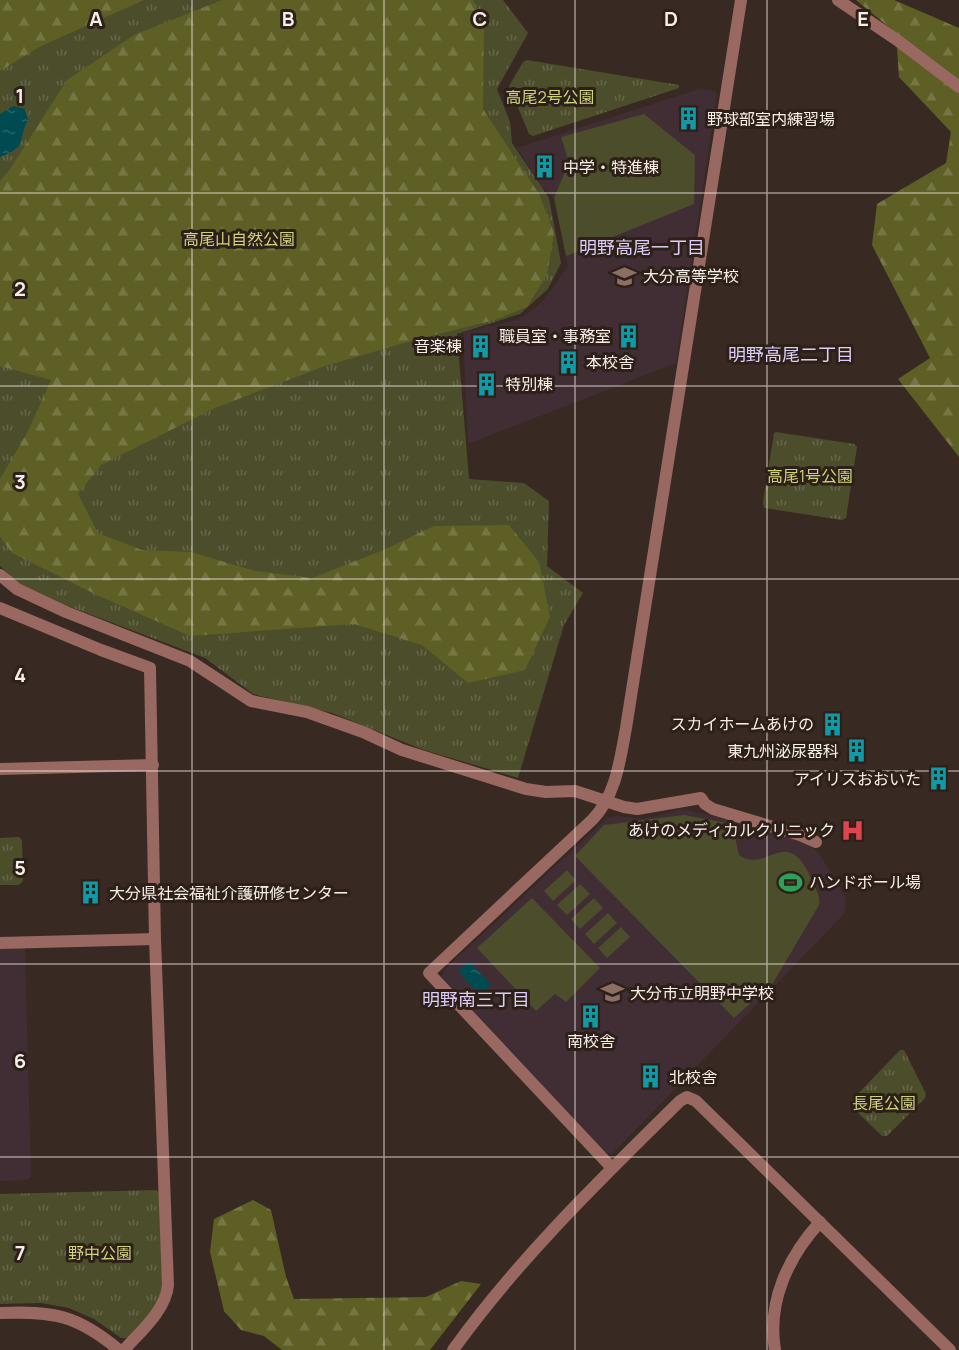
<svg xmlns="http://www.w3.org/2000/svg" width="959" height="1350" font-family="Manrope,'Noto Sans JP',sans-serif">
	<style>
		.education { fill: #412e35 }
		.grass { fill: url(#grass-tufts) }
		.forest { fill: url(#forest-firs) }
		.pitch { fill: #4b4d2b }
		.water { fill: url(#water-ripples) }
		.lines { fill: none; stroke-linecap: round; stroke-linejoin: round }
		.tertiary { stroke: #986861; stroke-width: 12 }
		.grid { fill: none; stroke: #f8eee9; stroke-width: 1.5; stroke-opacity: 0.55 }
		.labels { text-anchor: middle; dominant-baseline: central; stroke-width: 6; stroke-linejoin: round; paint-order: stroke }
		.park-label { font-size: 16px; fill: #ced27b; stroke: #2d2018 }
		.poi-label { font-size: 16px; fill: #f8eee9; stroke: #2d2018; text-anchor: start }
		.neighbourhood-label { font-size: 18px; fill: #ddcdf7; stroke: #2d2018 }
		.grid-label { font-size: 20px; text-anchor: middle; font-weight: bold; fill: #f8eee9; stroke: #2d2018; stroke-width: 6; stroke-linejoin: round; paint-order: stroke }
	</style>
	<defs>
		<pattern id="grass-tufts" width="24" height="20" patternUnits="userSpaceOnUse" patternTransform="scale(1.5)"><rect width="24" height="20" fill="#4b4d2b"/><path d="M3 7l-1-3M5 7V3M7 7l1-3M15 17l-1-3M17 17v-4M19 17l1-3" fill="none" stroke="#66674a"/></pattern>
		<pattern id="forest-firs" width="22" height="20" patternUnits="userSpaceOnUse" patternTransform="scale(1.5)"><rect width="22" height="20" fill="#5d5f24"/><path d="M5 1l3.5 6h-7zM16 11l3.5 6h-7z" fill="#757644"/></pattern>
		<pattern id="water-ripples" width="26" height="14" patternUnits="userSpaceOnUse" patternTransform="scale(1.5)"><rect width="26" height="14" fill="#004a51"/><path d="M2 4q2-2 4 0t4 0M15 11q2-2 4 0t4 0" fill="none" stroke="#26646a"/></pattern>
	</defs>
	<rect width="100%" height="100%" fill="#382922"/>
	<g class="education">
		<polygon points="699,89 715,91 717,94 676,363 468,444 463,333 512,321 527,314 544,300 568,266 554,198 542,187 517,148"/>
		<polygon points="679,810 686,810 740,822 803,840 818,852 845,896 846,904 844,914 612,1154 605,1152 442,978 444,970 607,818 617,816 643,819"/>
		<polygon points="23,947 25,949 31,1176 27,1180 0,1181 0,948"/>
	</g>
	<g class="grass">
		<polygon points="0,0 503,0 528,33 497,89 510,122 512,143 549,198 561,263 548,289 520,314 457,334 469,479 524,483 549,501 547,566 583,593 564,625 518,778 421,749 332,713 253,694 205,658 68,606 18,583 0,566"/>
		<polygon points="527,60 679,85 679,88 533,136 529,134 509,86 523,62"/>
		<polygon points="776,432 854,444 857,447 846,518 842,520 764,508 763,502 774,433"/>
		<polygon points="19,837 22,840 23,881 19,885 0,885 0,838"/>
		<polygon points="900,1050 904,1050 926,1094 925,1098 887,1136 882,1136 851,1106 851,1101"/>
		<polygon points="156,1190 161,1193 164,1285 157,1305 128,1338 121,1338 94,1319 69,1308 41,1303 0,1304 0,1194"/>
	</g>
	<g class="forest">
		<polygon points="0,0 144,0 39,47 0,71"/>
		<polygon points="222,0 473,0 484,28 483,109 539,194 554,233 547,275 527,307 495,320 418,339 325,366 215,408 101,465 78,494 98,533 142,550 191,552 255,571 312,578 381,551 434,526 509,525 539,562 550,617 525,670 468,683 422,645 354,624 190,636 99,596 12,553 0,537 0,479 27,433 51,380 0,366 0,181 10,169 67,80 134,35"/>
		<polygon points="856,0 894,0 959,28 959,457 898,379 930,358 872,245 877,204 946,163 951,132 899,77 896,33"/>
		<polygon points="253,1200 271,1210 286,1277 294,1299 426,1297 461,1281 481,1284 430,1350 282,1350 264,1336 241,1330 224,1311 210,1252 214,1219"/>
	</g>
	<g class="pitch">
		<polygon points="644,114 695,155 694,204 566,256 554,198 569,162 561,137"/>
		<path d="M684,815L732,824L739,855C767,875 786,823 811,878C815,887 821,896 819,905L773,983L734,1018L575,856L604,825Z"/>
		<polygon points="567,870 576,880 553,901 544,891"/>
		<polygon points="580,884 590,894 567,915 557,905"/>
		<polygon points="532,898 600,968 566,1002 555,994 536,1011 477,948"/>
		<polygon points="594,898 603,908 580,929 571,919"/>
		<polygon points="608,913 617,923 594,944 585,934"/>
		<polygon points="621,927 630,937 607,958 598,948"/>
	</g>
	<g class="water">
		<path d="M13,106L25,109L28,120C16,141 30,145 0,157V114Z"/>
		<polygon points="469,961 491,985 479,995 458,971"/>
	</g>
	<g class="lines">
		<g class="tertiary">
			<polyline points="838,0 897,40 959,87"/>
			<polyline points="0,575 17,589 66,612 190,661 251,701 307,712 363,732 402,750 526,789 546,792 575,791 624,807 637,809 701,798 705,804 713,809 800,835 816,842"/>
			<path d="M0,608L101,650L150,668L155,939L168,1285C166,1310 140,1332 124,1350"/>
			<polyline points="0,769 153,765"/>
			<polyline points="0,943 155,939"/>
			<path d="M612,1168L429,973L592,820C616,796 620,760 626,728L741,0"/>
			<path d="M0,1313C54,1311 77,1315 119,1350"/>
			<path d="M453,1350C519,1258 600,1180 680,1101L687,1097L696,1101L950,1350"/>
			<path d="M775,1350C767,1302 788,1257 820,1222"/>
		</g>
	</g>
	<path class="grid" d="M192,0V1350M384,0V1350M575,0V1350M767,0V1350M0,193H959M0,386H959M0,579H959M0,771H959M0,964H959M0,1157H959"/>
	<defs>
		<symbol id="building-bare" viewBox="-9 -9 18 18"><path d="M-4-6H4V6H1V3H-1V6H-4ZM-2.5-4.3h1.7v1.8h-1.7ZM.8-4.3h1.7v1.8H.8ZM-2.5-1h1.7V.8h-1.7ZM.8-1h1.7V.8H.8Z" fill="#0f9aa8" stroke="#2d2018" stroke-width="2.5" paint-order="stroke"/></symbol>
		<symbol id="school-bare" viewBox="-9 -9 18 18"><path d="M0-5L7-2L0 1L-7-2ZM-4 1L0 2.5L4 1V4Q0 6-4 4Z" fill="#8d6e63" stroke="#2d2018" stroke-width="2.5" paint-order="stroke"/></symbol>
		<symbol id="hospital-bare" viewBox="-9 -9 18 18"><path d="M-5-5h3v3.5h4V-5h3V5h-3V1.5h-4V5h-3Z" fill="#e0444e" stroke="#2d2018" stroke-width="2.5" paint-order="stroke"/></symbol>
		<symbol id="stadium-bare" viewBox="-9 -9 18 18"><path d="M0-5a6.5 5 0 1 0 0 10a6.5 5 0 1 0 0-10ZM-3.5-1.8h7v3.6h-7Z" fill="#2e9e5b" stroke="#2d2018" stroke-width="2.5" paint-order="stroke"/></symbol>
	</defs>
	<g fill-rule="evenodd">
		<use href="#building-bare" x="672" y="102" width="33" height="33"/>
		<use href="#building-bare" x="528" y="150" width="33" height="33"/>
		<use href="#school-bare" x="608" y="260" width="33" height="33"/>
		<use href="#building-bare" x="612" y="320" width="33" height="33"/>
		<use href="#building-bare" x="464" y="330" width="33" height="33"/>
		<use href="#building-bare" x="552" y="346" width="33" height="33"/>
		<use href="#building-bare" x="470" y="368" width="33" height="33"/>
		<use href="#building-bare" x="816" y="708" width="33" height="33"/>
		<use href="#building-bare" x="840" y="734" width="33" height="33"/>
		<use href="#building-bare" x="922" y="762" width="33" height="33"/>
		<use href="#hospital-bare" x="836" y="814" width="33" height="33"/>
		<use href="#stadium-bare" x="774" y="866" width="33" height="33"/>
		<use href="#building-bare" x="74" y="876" width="33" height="33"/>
		<use href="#school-bare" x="596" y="976" width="33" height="33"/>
		<use href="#building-bare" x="574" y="1000" width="33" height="33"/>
		<use href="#building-bare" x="634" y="1060" width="33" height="33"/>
	</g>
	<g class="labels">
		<g class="park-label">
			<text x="550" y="97">高尾2号公園</text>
			<text x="239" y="239">高尾山自然公園</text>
			<text x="810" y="476">高尾1号公園</text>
			<text x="884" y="1103">長尾公園</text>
			<text x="100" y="1253">野中公園</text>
		</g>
		<g class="poi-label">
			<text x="707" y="119">野球部室内練習場</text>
			<text x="563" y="167">中学・特進棟</text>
			<text x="643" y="276">大分高等学校</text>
			<text x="611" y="336" text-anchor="end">職員室・事務室</text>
			<text x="462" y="346" text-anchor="end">音楽棟</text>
			<text x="586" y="362">本校舎</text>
			<text x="505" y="384">特別棟</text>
			<text x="814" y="724" text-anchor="end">スカイホームあけの</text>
			<text x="839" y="751" text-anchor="end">東九州泌尿器科</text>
			<text x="921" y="779" text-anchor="end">アイリスおおいた</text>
			<text x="835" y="830" text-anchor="end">あけのメディカルクリニック</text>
			<text x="809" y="882">ハンドボール場</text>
			<text x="109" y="893">大分県社会福祉介護研修センター</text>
			<text x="630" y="993">大分市立明野中学校</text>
			<text x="591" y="1041" text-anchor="middle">南校舎</text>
			<text x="669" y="1077">北校舎</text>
		</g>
		<g class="neighbourhood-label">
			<text x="642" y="247">明野高尾一丁目</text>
			<text x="791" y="354">明野高尾二丁目</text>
			<text x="476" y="999">明野南三丁目</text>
		</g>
	</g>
	<g class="grid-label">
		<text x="96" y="26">A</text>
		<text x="288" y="26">B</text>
		<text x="480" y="26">C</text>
		<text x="671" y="26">D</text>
		<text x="863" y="26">E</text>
		<text x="20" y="103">1</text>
		<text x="20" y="296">2</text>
		<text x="20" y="489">3</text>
		<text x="20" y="682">4</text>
		<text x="20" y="875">5</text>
		<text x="20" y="1068">6</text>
		<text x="20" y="1260">7</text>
	</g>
</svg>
